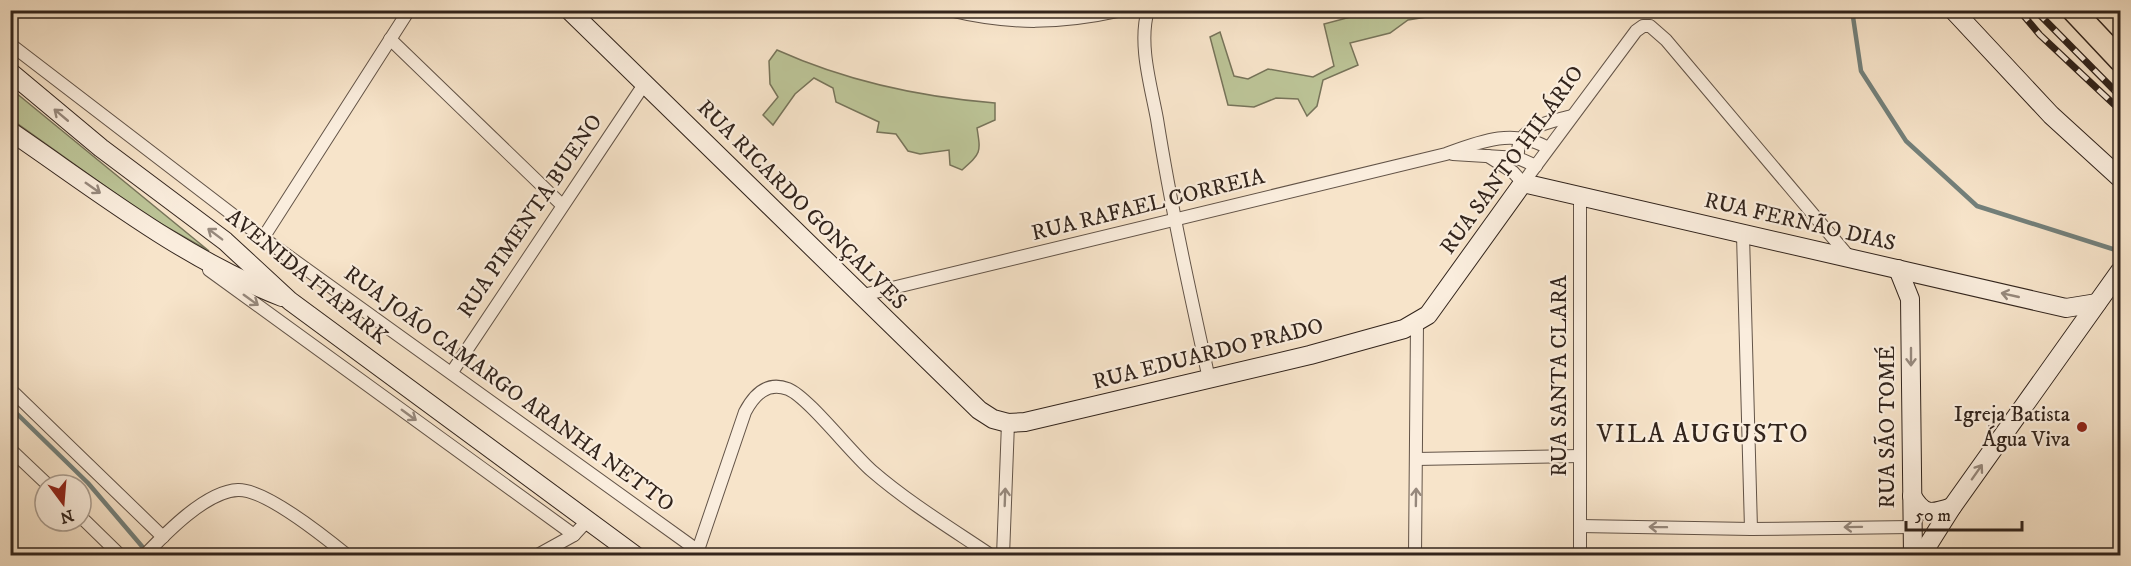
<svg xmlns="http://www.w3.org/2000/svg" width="2131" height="566" font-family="'IM FELL DW Pica',serif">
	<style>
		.green { fill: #bcc497; stroke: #77745a; stroke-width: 1.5 }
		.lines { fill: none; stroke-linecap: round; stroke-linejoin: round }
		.stream { stroke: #73807b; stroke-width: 4.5 }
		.street-casing { stroke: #635448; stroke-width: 14 }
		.secondary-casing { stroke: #32241c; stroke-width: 20 }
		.highway-casing { stroke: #32241c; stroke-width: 25 }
		.street { stroke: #faeddd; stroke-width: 12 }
		.secondary { stroke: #faeddd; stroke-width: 18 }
		.highway { stroke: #f7e4ca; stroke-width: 22 }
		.rail-casing { stroke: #32241c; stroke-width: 7 }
		.rail { stroke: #faeddd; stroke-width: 4.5; stroke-dasharray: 14; stroke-linecap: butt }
		.oneway { stroke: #96887c }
		.poi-dot { fill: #8f2418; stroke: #faeddd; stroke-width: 2 }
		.labels { text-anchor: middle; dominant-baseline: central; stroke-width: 4.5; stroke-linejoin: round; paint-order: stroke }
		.street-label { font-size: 22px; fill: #32241c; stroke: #faeddd }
		.poi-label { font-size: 22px; fill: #32241c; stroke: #faeddd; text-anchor: end }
		.quarter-label { font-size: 26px; letter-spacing: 1.5px; fill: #32241c; stroke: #faeddd }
	</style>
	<rect width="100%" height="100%" fill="#f7e4ca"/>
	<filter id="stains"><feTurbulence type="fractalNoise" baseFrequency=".00333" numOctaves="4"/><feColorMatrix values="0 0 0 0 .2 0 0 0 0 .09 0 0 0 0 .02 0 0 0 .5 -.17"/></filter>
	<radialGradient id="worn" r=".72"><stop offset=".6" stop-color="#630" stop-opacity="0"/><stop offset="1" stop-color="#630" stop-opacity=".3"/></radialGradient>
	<g class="green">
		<polygon points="1373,11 1464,11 1408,20 1390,33 1350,43 1358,65 1323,80 1317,106 1307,116 1298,99 1276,98 1254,107 1228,105 1210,37 1220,32 1234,76 1248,79 1268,69 1313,77 1334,66 1324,24"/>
		<path d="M777,50C846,81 920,97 995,103V120L977,128C981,153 981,153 962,170L950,165L949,150L920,154L908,151L896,134L877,132L879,122L836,102L833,88L814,78L795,94L773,125L763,115L778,97L770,84L769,61Z"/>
		<polygon points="10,88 209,251 147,216 11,119"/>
	</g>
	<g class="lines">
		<g class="stream">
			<polyline points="1852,10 1861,71 1906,141 1977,206 2119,251"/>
			<polyline points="10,407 88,483 146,551"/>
		</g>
		<defs>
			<g id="street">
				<path d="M949,10C1011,25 1060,24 1123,10"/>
				<path d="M1148,10C1138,44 1151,86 1157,119C1171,207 1190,293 1209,379"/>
				<polyline points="390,39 562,205"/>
				<polyline points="10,44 263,238 697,550"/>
				<polyline points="1453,154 1518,158 1536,166"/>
				<polyline points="1488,156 1513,172 1523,183 1636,31 1643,26 1650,26 1666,40 1850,258"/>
				<path d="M1518,158C1515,126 1547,123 1572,116"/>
				<polyline points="1743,235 1751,529"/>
				<polyline points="263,238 409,10"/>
				<polyline points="209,270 574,535"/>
				<path d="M859,296L1446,154C1481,141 1514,128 1548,148"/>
				<polyline points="452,372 645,83"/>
				<polyline points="10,389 163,537"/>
				<polyline points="10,449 48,485"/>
				<polyline points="1416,459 1580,456"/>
				<polyline points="81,517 121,556"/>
				<polyline points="1580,526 1751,529 1912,527"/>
				<path d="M144,556C165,534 206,491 238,490C265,489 326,538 348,556"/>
				<polyline points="536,556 574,535 587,521"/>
				<path d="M696,556L745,412C754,395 767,381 788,389C808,397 851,453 872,471C909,503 952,529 992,556"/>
				<polyline points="1003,556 1008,423"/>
				<polyline points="1415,556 1417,323"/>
				<polyline points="1580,556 1580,196"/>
			</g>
			<g id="secondary">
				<polyline points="569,10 979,410 993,419 1008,423 1025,422 1310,355 1404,329 1428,315 1523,183 2066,308 2097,303"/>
				<polyline points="1953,10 2051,115 2120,178"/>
				<polyline points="10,72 101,148 225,241 290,301 636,556"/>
				<path d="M10,131C98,191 182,258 282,297"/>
				<polyline points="1898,269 1910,299 1913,556"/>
				<path d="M1912,496C1924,516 1931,514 1952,507"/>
				<polyline points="1921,556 1952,507 2120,271"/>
			</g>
			<polyline id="highway" points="2073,10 2120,60"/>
		</defs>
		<use href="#street" class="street-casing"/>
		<use href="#secondary" class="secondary-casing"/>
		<use href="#highway" class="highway-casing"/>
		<use href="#street" class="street"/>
		<use href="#secondary" class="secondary"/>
		<use href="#highway" class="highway"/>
		<defs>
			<g id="rail">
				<polyline points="2019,10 2040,35 2120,110"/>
				<polyline points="2035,10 2120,96"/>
			</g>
		</defs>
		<use href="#rail" class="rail-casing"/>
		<use href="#rail" class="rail"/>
	</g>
	<defs><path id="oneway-shaft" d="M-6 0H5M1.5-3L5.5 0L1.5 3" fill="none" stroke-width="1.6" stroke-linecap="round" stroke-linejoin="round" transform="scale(1.5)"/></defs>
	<g class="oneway">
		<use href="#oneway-shaft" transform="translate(61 115) rotate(-140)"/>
		<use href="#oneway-shaft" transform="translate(93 188) rotate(35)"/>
		<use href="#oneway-shaft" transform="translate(215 234) rotate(-143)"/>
		<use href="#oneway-shaft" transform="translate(2010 295) rotate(-167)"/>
		<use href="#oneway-shaft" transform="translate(251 300) rotate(36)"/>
		<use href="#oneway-shaft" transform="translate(1911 357) rotate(90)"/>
		<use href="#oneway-shaft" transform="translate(409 415) rotate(36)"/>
		<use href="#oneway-shaft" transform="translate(1977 472) rotate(-55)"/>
		<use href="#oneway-shaft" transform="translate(1005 497) rotate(-88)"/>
		<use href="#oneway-shaft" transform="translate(1416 497) rotate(-89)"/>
		<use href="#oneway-shaft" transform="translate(1658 527) rotate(-179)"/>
		<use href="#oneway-shaft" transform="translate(1853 527) rotate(179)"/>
	</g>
	<circle class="poi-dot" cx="2082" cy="427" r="6"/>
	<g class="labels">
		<g class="street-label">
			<text transform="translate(1512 160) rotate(-54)">RUA SANTO HILÁRIO</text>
			<text transform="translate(802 205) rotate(45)">RUA RICARDO GONÇALVES</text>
			<text transform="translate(1148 205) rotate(-14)">RUA RAFAEL CORREIA</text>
			<text transform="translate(530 216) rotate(-56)">RUA PIMENTA BUENO</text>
			<text transform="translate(1800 222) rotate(13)">RUA FERNÃO DIAS</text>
			<text transform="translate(307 277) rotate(39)">AVENIDA ITAPARK</text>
			<text transform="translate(1208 354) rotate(-14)">RUA EDUARDO PRADO</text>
			<text transform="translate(1559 376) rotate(-90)">RUA SANTA CLARA</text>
			<text transform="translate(509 389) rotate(36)">RUA JOÃO CAMARGO ARANHA NETTO</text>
			<text transform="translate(1887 427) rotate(-90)">RUA SÃO TOMÉ</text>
		</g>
		<g class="poi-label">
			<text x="2070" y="414">Igreja Batista<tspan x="2070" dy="25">Água Viva</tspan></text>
		</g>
		<g class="quarter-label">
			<text x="1703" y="434">VILA AUGUSTO</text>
		</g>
	</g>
	<rect width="2131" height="566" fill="none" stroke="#f7e4ca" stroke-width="36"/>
	<rect x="12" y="12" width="2107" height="542" fill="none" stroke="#32241c" stroke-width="3"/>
	<rect x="18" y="18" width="2095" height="530" fill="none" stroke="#32241c" stroke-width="1.5"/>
	<g transform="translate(63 503) rotate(164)"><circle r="28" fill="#faeddd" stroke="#aa9d90" stroke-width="1.5"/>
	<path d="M0-4.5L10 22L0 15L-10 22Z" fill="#8f2418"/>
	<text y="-9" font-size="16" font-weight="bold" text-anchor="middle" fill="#32241c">N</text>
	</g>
	<path d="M1906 521v9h116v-9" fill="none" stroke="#32241c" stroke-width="3"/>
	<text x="1915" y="521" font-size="18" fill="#32241c" stroke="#faeddd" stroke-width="4.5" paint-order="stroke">50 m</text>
	<rect width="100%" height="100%" filter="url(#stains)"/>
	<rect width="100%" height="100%" fill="url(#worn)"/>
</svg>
